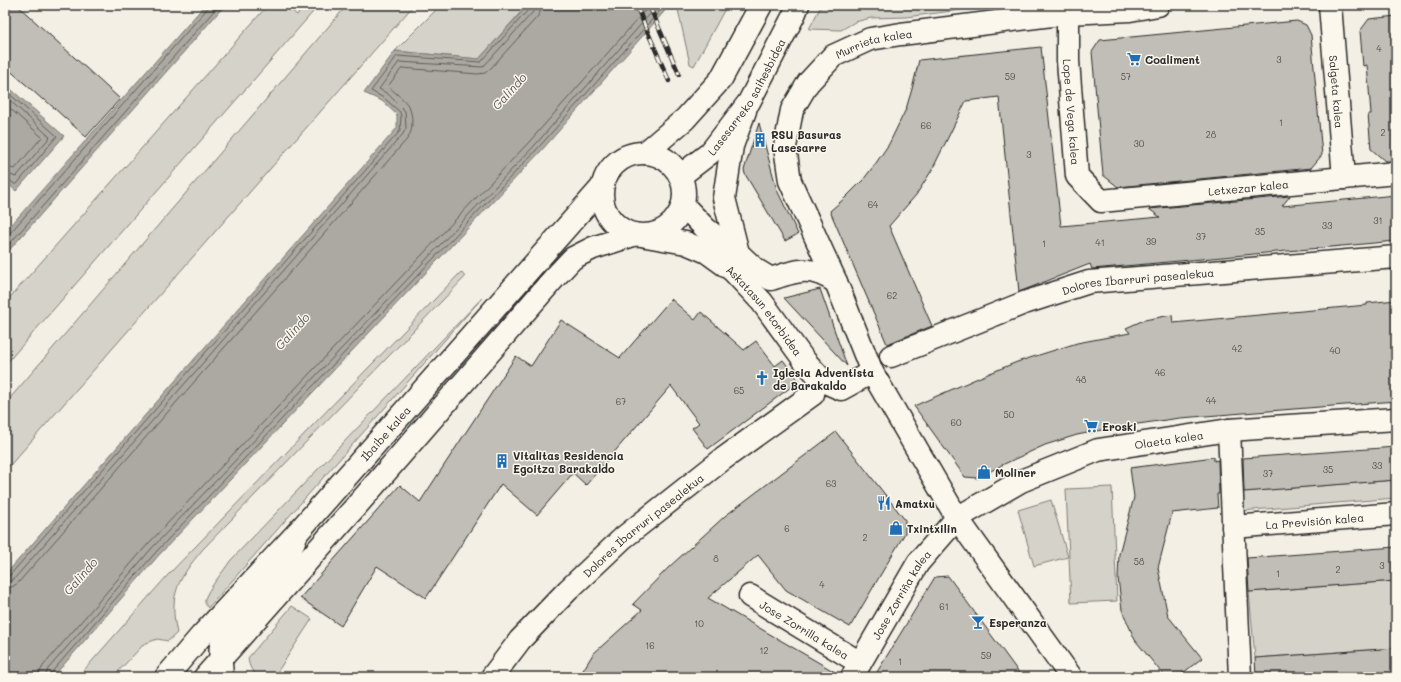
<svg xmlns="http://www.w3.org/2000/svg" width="1401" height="682" font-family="Mali,sans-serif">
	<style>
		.green { fill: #d5d2c9; stroke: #807e7a }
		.water { fill: #aca9a2; stroke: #787772 }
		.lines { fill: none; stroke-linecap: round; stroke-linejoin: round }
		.shore { stroke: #5f5d5b; stroke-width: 1 }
		.building { fill: #c0beb6; stroke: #2b2b2b }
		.minor-casing { stroke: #2b2b2b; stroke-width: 25 }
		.major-casing { stroke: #2b2b2b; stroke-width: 25 }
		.minor { stroke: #fbf7ec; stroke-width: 22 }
		.major { stroke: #fbf7ec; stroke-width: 22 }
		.rail-casing { stroke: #2b2b2b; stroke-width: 4.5 }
		.rail { stroke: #fbf7ec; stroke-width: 3; stroke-dasharray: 9; stroke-linecap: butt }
		.labels { text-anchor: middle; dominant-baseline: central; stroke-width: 3; stroke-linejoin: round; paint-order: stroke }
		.number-label { font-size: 9px; fill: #50504e }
		.street-label { font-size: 11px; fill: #2b2b2b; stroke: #fbf7ec }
		.poi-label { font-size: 11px; font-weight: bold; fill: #2b2b2b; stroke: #fbf7ec; text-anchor: start }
		.water-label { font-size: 12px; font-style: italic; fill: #585755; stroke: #fbf7ec }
	</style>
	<rect width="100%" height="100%" fill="#f3efe4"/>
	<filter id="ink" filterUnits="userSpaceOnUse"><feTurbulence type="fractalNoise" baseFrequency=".025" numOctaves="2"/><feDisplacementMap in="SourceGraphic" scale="8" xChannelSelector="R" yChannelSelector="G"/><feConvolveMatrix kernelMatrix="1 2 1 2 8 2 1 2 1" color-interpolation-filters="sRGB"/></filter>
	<g filter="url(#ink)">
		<g class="green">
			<polygon points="268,5 285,5 297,15 305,5 319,5 5,365 5,303"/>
			<polygon points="347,5 414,5 5,471 5,404"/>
			<polygon points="441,5 527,5 479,59 395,51"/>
			<polygon points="677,5 727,5 694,66 690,64"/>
			<polygon points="835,5 999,5 906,17 871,18 855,22 841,30 809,29 821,6"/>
			<path d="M461,272L465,277L203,549C179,578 168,594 177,633L168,641L157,639L144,644L113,677H78L167,576Z"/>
			<path d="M482,298L208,608C206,605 204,603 205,599C208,589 224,571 230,561Z"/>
			<polygon points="1396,480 1396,498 1241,511 1240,492"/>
			<polygon points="1112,487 1117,601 1071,603 1066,489"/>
			<polygon points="1051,500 1068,557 1034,566 1018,510"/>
			<polygon points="1396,581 1396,648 1255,658 1249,592"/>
			<path d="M292,606L312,619L274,677C259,677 250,675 248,658Z"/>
		</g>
		<g class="water">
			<polygon points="205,5 225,5 5,255 5,232"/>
			<polygon points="528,5 670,5 541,151 159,555 53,677 5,677 5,575 397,128 397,115 382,101 364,93 395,51 479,59"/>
			<polygon points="5,84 64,136 16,191 5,181"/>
		</g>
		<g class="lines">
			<g class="shore">
				<polyline points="5,90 57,136 17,184 14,184 9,179 5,178"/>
				<polyline points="5,96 50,137 16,177 5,173"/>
				<polyline points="5,104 42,137 15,169 5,167"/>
				<polyline points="5,235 10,233 207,9 208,5"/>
				<polyline points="5,249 219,5"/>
				<polyline points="5,577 10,575 400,131 401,116 400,112 384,98 371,91 397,56 481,62 529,9 530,5"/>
				<polyline points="5,582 10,581 14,579 403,134 406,128 405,111 388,94 379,89 399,62 483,67 533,12 535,5"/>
				<path d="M5,588L12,587L18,583L408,138C411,133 412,128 412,122C412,102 401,99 388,86L402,68L478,74L485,73L491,68L538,16L541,10V5"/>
				<polyline points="39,677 40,672 43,666 148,544 530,141 650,5"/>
				<polyline points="45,677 48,669 152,548 535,145 658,5"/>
				<polyline points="50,677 51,673 156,552 538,148 665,5"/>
			</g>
		</g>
		<g class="building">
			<polygon points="5,5 17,5 120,99 86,137 44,99 43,100 5,66"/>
			<polygon points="1396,16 1396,161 1385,161 1371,149 1368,114 1371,114 1369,89 1367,65 1363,66 1360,31 1369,19"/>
			<polygon points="1297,21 1306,25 1311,35 1322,155 1311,168 1118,187 1103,175 1092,52 1100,40"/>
			<polygon points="1041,47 1061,226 1160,217 1149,209 1290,196 1282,206 1396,195 1396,241 1092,269 1090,264 1019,292 999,97 966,101 932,170 916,195 889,226 932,326 887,344 830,211 846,197 863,180 876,163 889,144 906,109 912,89 919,60"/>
			<polygon points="759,123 777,190 798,234 785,241 745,174 744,170"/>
			<polygon points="820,289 847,366 784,298"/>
			<polygon points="671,299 695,320 701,312 744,350 756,341 775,366 783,360 799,381 708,449 692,428 699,423 671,386 586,485 573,473 537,515 501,484 426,598 377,566 341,626 300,598 400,485 420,502 516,356 531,366 561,320 620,358"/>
			<polygon points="1396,300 1396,401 1180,418 1117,427 1077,435 1045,445 1002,465 978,478 965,477 914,406 978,378 1017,362 1077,343 1130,333 1126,328 1144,320 1172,315 1173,323 1367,305 1367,303"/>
			<polygon points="836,432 905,520 905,533 850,627 786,590 758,555 708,598 840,675 840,677 579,677 593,654 642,610 633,604 668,568 725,516"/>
			<polygon points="1396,447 1396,480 1244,492 1243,458"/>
			<polygon points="1214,457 1214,461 1218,460 1219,494 1217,494 1218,508 1172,513 1158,568 1168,616 1202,658 1178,677 1165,677 1135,640 1122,610 1118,578 1119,554 1134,497 1130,468"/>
			<polygon points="1396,547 1396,581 1249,592 1247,558"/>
			<polygon points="948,576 992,636 1022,677 874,677 935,577"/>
			<polygon points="1396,648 1396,677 1256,677 1255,658"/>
		</g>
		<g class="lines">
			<defs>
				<g id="minor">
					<path id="s1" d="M1072,5L1068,13V61L1077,176L1101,201L1396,173"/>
					<path id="s2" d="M1330,5L1344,178"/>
					<path d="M683,205L706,229L738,253L756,270L771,279C798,270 810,265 836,282"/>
					<path id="s3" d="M646,236L686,243L707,252L732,270L762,302L804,360L823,381L841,389L872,372"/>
					<polyline points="738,253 724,198 732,146 745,111"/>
					<path id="s4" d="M891,356L1024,303L1089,282L1396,257"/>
					<polyline points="1229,430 1240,677"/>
					<path id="s5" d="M1233,527L1396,514"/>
					<path id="s6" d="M750,596L860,663"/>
					<path d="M222,677C221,655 217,650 227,627L287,560L297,533"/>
					<path id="s7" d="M492,677L520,640L568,590L623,538L723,459L813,394"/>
					<path id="s8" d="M852,677L918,563L957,518L1021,481L1098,450L1229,430L1396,419"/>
					<path id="s9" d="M1071,677L957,518L872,372L836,282L790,181L785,147L792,110L808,83L833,56L870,39L901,34L1068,13L1130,10L1158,5"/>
				</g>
				<g id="major">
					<circle cx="643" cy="194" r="41"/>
					<polyline points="645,153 685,119 721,79 761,5"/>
					<path id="s10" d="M680,176L710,153L749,102L794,15L798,5"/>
					<path id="s11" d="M166,677L201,636L297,533L602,187"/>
					<polyline points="205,677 358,504 556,276 573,258 593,248 633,235"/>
				</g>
			</defs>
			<use href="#minor" class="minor-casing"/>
			<use href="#major" class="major-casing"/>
			<use href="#minor" class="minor"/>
			<use href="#major" class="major"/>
			<defs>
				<g id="rail">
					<polyline points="636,5 669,81"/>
					<polyline points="649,5 679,74"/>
				</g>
			</defs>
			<use href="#rail" class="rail-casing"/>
			<use href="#rail" class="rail"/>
		</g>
	</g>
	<defs>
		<symbol id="supermarket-bare" viewBox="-9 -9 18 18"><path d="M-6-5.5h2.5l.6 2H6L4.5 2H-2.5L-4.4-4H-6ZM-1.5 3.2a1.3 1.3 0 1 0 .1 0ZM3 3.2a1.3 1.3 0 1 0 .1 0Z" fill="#1f6fb2" stroke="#fbf7ec" stroke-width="2.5" paint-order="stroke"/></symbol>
		<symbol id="building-bare" viewBox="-9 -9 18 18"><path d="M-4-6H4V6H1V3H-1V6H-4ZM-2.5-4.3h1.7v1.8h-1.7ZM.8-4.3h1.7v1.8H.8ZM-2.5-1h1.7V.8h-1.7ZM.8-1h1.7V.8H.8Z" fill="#1f6fb2" stroke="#fbf7ec" stroke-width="2.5" paint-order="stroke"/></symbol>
		<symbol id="church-bare" viewBox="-9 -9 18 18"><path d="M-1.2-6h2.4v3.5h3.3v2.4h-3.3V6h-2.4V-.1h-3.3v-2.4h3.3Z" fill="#1f6fb2" stroke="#fbf7ec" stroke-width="2.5" paint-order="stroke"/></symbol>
		<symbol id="shop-bare" viewBox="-9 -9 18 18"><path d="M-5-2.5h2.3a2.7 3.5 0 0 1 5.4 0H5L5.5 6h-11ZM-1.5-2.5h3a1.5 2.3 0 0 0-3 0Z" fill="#1f6fb2" stroke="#fbf7ec" stroke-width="2.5" paint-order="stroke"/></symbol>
		<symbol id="restaurant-bare" viewBox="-9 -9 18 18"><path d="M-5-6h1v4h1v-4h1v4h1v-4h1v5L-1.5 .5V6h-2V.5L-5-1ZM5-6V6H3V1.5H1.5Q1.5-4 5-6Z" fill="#1f6fb2" stroke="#fbf7ec" stroke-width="2.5" paint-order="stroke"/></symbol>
		<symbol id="bar-bare" viewBox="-9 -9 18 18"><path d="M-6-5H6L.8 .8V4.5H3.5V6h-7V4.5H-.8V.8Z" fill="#1f6fb2" stroke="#fbf7ec" stroke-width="2.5" paint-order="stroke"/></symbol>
	</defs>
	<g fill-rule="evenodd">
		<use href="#supermarket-bare" x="1124" y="49" width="20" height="20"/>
		<use href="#building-bare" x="750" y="130" width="20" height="20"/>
		<use href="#church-bare" x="752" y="368" width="20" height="20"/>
		<use href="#supermarket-bare" x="1081" y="416" width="20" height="20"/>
		<use href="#building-bare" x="492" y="451" width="20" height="20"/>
		<use href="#shop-bare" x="974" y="462" width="20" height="20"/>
		<use href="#restaurant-bare" x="874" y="493" width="20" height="20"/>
		<use href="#shop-bare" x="886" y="518" width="20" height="20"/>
		<use href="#bar-bare" x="968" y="612" width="20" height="20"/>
	</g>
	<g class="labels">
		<g class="number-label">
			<text x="1379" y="48">4</text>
			<text x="1279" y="59">3</text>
			<text x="1010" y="76">59</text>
			<text x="1126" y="76">57</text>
			<text x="1281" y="122">1</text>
			<text x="926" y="125">66</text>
			<text x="1383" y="132">2</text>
			<text x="1211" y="134">28</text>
			<text x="1139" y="143">30</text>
			<text x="1029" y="154">3</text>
			<text x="873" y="204">64</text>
			<text x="1378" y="220">31</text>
			<text x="1327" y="225">33</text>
			<text x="1260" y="231">35</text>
			<text x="1201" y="236">37</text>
			<text x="1151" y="241">39</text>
			<text x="1100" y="242">41</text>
			<text x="1044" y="243">1</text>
			<text x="892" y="295">62</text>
			<text x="1237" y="348">42</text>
			<text x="1335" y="350">40</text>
			<text x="1160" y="372">46</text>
			<text x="1081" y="379">48</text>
			<text x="739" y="390">65</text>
			<text x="1211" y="400">44</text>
			<text x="621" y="401">67</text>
			<text x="1009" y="414">50</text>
			<text x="956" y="422">60</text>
			<text x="1377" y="465">33</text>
			<text x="1328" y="469">35</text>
			<text x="1268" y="473">37</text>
			<text x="831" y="483">63</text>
			<text x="787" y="528">6</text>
			<text x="865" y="537">2</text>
			<text x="716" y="558">8</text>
			<text x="1139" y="561">58</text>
			<text x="1382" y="565">3</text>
			<text x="1338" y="569">2</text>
			<text x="1278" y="573">1</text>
			<text x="822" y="584">4</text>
			<text x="944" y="606">61</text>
			<text x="699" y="623">10</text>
			<text x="650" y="645">16</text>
			<text x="764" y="650">12</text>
			<text x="986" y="655">59</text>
			<text x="900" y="661">1</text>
		</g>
		<g class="street-label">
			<text stroke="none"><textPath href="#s9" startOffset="756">Murrieta kalea</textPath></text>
			<text stroke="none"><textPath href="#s2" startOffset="87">Salgeta kalea</textPath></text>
			<text stroke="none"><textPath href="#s10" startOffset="105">Lasesarreko saihesbidea</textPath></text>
			<text stroke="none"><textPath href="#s1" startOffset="108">Lope de Vega kalea</textPath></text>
			<text stroke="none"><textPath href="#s1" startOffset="355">Letxezar kalea</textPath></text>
			<text stroke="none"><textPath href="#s4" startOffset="260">Dolores Ibarruri pasealekua</textPath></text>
			<text stroke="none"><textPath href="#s3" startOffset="146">Askatasun etorbidea</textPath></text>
			<text stroke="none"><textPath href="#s11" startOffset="328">Ibaibe kalea</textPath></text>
			<text stroke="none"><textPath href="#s8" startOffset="420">Olaeta kalea</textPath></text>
			<text stroke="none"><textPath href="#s5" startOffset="82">La Previsión kalea</textPath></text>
			<text stroke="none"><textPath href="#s7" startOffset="215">Dolores Ibarruri pasealekua</textPath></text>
			<text stroke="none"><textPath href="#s8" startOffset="96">Jose Zorriña kalea</textPath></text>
			<text stroke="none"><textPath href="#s6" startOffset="64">Jose Zorrilla kalea</textPath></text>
		</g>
		<g class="poi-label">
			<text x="1145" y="59">Coaliment</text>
			<text x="771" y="134">RSU Basuras<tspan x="771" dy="13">Lasesarre</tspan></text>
			<text x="773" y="372">Iglesia Adventista<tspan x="773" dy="13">de Barakaldo</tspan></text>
			<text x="1102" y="426">Eroski</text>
			<text x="513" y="455">Vitalitas Residencia<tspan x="513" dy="13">Egoitza Barakaldo</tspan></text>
			<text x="995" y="472">Moliner</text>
			<text x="895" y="503">Amatxu</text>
			<text x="907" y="528">Txintxilin</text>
			<text x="989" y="622">Esperanza</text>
		</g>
		<g class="water-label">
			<text transform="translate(509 91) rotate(-48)">Galindo</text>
			<text transform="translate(292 331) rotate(-48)">Galindo</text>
			<text transform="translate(80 576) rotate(-49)">Galindo</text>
		</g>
	</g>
	<rect width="1401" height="682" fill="none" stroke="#fbf7ec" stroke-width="20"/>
	<rect x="10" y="10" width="1381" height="662" fill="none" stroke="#2b2b2b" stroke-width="1.5" filter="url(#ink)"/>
</svg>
